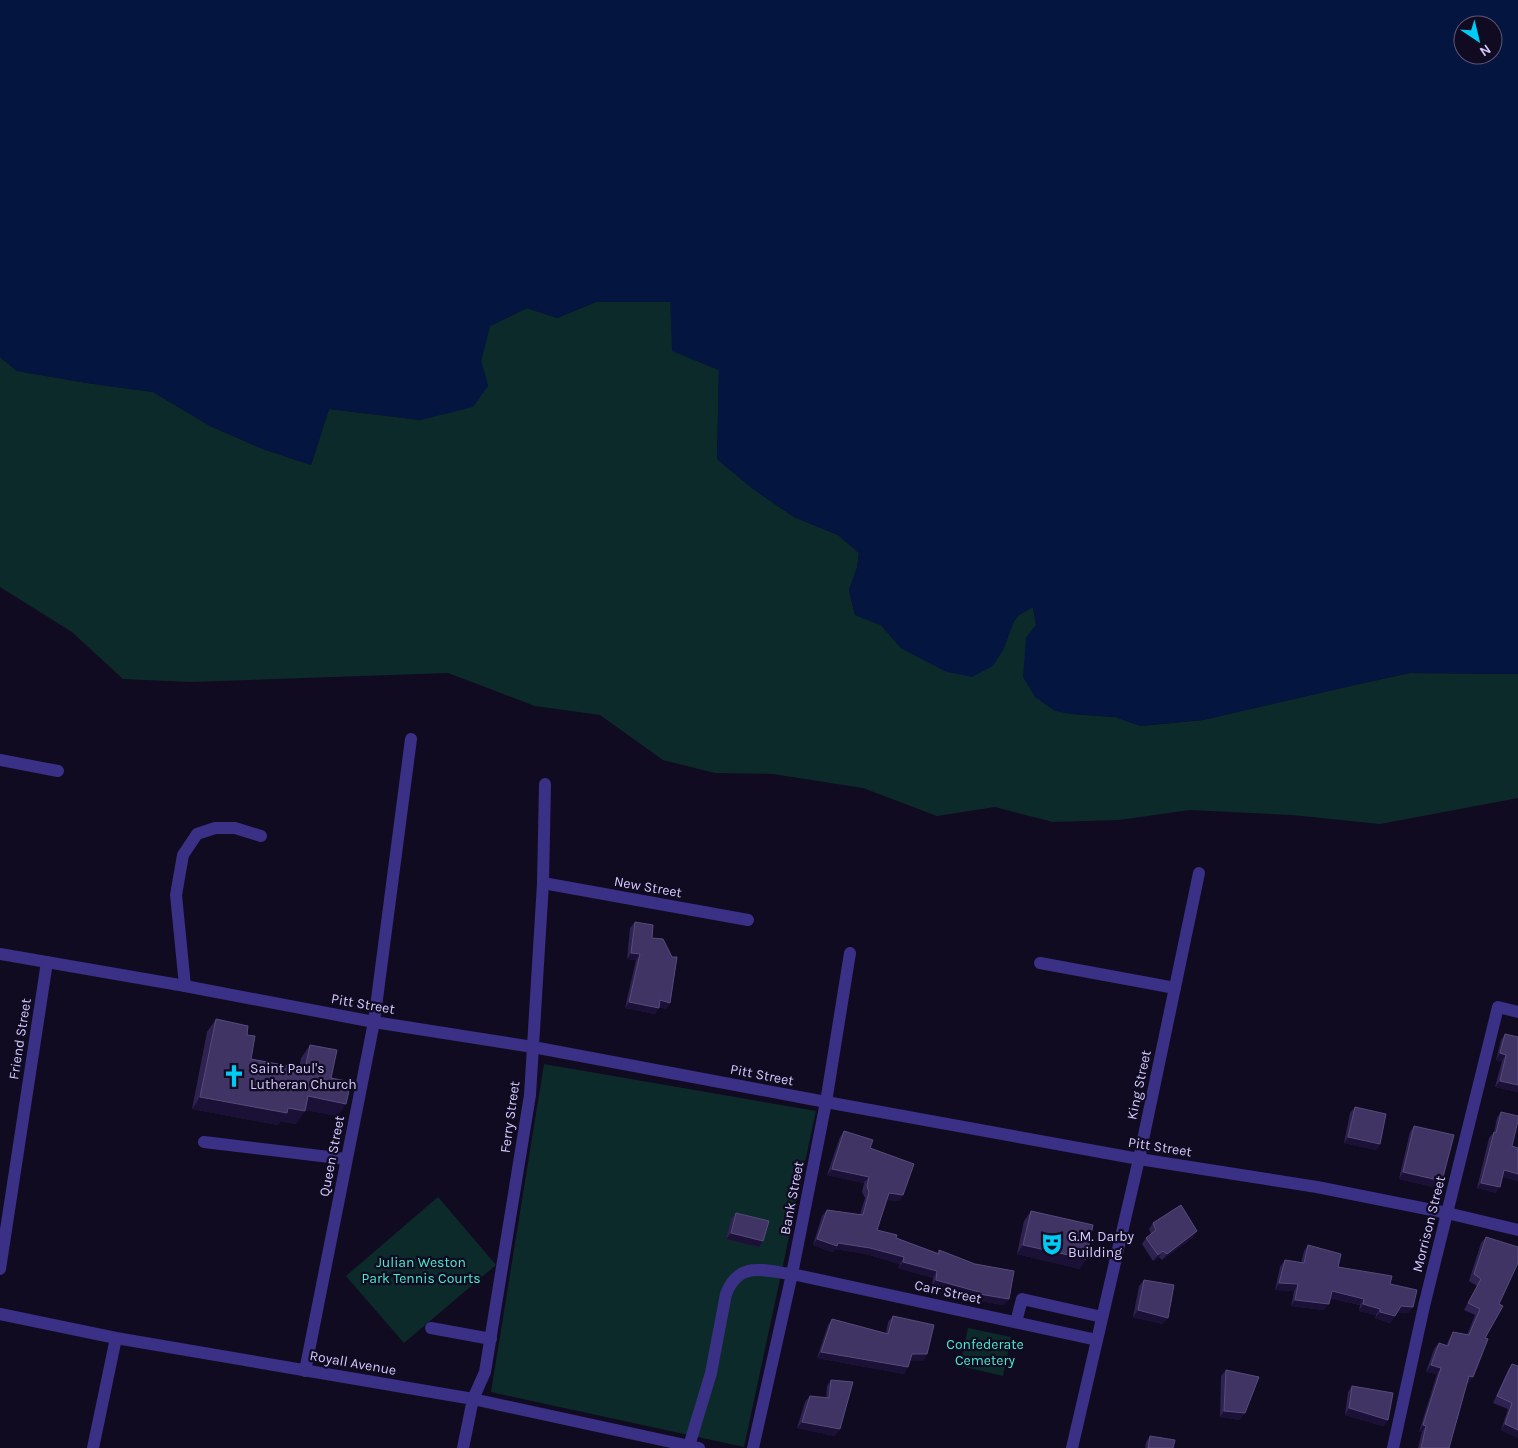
<svg xmlns="http://www.w3.org/2000/svg" width="1518" height="1448" font-family="Karla,sans-serif">
	<style>
		.green { fill: #0d2a2b }
		.water { fill: #041640; fill-rule: evenodd }
		.lines { fill: none; stroke-linecap: round; stroke-linejoin: round }
		.minor { stroke: #3a3085; stroke-width: 12 }
		.wall { fill: #2e2251 }
		.shaded-wall { fill: #1b1136 }
		.building { fill: #403464; stroke: #574b7c }
		.labels { text-anchor: middle; dominant-baseline: central; stroke-width: 4.5; stroke-linejoin: round; paint-order: stroke }
		.street-label { font-size: 14px; fill: #d4caff; stroke: #100b21 }
		.poi-label { font-size: 14px; fill: #d4caff; stroke: #100b21; text-anchor: start }
		.park-label { font-size: 14px; fill: #4aebcf; stroke: #100b21 }
	</style>
	<rect width="100%" height="100%" fill="#100b21"/>
	<g class="green">
		<polygon points="639,301 671,302 673,351 719,370 717,459 753,489 794,517 838,535 859,553 857,568 849,590 855,615 881,625 901,648 947,672 1003,650 1014,621 1019,615 1033,607 1036,625 1026,638 1071,714 1115,717 1141,726 1203,720 1368,682 1410,673 1518,674 1518,798 1380,824 1292,815 1190,810 1119,820 1053,822 995,807 937,816 863,788 773,774 715,773 663,760 600,715 535,706 448,673 190,682 123,679 72,632 0,587 0,357 17,371 87,383 153,392 210,426 263,449 311,465 329,409 421,420 488,386 481,361 490,326 527,308 557,318 596,302"/>
		<polygon points="544,1064 816,1111 744,1447 491,1392"/>
		<polygon points="438,1197 496,1265 404,1343 346,1276"/>
		<polygon points="968,1328 1011,1337 1003,1376 960,1366"/>
	</g>
	<path class="water" d="M0,0H1518V674L1410,673L1368,682L1203,720L1140,726L1115,717L1071,714L1055,711L1035,697L1023,677L1026,638L1036,625L1033,607L1019,615L1014,621L1003,650L993,666L972,677L947,672L920,658L901,648L881,625L855,615L849,590L857,568L859,553L838,535L794,517L753,489L717,459L719,370L672,351L670,302H596L557,318L527,308L490,326L481,361L488,386L473,407L421,420L329,409L311,465L263,449L210,426L153,392L87,383L17,371L0,357ZM1463,25H1493V55H1463Z"/>
	<g class="lines">
		<g class="minor">
			<polyline points="0,760 58,771"/>
			<polyline points="543,883 748,920"/>
			<polyline points="0,954 185,986 374,1022 533,1047 826,1102 1139,1159 1317,1187 1447,1213 1518,1230"/>
			<polyline points="1040,963 1175,988"/>
			<polyline points="185,986 176,895 183,855 197,834 215,828 235,828 261,836"/>
			<polyline points="204,1142 346,1159"/>
			<polyline points="0,1269 47,962"/>
			<polyline points="0,1314 116,1338 473,1399 699,1448"/>
			<polyline points="1016,1322 1022,1299 1102,1317"/>
			<polyline points="431,1328 491,1339"/>
			<polyline points="305,1371 374,1022 411,739"/>
			<path d="M689,1446L711,1373L726,1294C739,1260 764,1271 792,1274L1097,1340"/>
			<polyline points="93,1448 116,1338"/>
			<polyline points="463,1448 473,1399 485,1372 530,1095 543,883 545,784"/>
			<polyline points="753,1448 792,1274 826,1102 850,953"/>
			<polyline points="1072,1448 1139,1159 1199,873"/>
			<polyline points="1393,1448 1424,1306 1498,1007 1518,1012"/>
		</g>
	</g>
	<g class="wall">
		<polygon points="635,922 652,938 670,1003 666,1009 659,1007 655,1014 625,1008 636,960 627,959 630,928"/>
		<polygon points="216,1019 247,1035 251,1059 299,1068 301,1058 310,1045 331,1078 338,1116 305,1110 296,1124 281,1121 278,1125 192,1109 207,1032"/>
		<polygon points="1505,1034 1518,1037 1518,1092 1495,1087 1502,1061 1496,1060 1501,1040"/>
		<polygon points="1355,1107 1380,1144 1376,1150 1344,1143 1350,1113"/>
		<polygon points="1501,1112 1512,1146 1518,1148 1518,1181 1503,1177 1496,1193 1477,1188 1489,1138 1494,1132 1497,1118"/>
		<polygon points="1414,1126 1442,1181 1438,1188 1399,1179 1410,1132"/>
		<polygon points="844,1131 870,1148 903,1195 899,1201 886,1200 877,1230 937,1254 939,1250 1004,1305 974,1300 974,1298 932,1286 933,1278 898,1268 900,1264 866,1254 835,1249 832,1252 813,1245 822,1216 827,1210 860,1215 865,1198 862,1192 864,1183 827,1175 840,1137"/>
		<polygon points="1031,1211 1080,1269 1017,1254 1024,1221"/>
		<polygon points="736,1213 763,1241 759,1247 726,1239 731,1219"/>
		<polygon points="1153,1223 1197,1231 1192,1238 1162,1260 1159,1257 1153,1261 1142,1244 1146,1238 1151,1234 1149,1229"/>
		<polygon points="1486,1237 1499,1304 1485,1338 1469,1383 1467,1383 1449,1448 1418,1448 1422,1432 1419,1432 1437,1374 1426,1372 1434,1349 1439,1343 1446,1346 1449,1339 1453,1332 1467,1335 1475,1315 1464,1310 1477,1286 1469,1281 1481,1243"/>
		<polygon points="1308,1245 1338,1267 1390,1284 1413,1307 1408,1313 1397,1312 1390,1323 1375,1318 1376,1315 1359,1311 1360,1305 1330,1298 1324,1310 1291,1306 1294,1291 1275,1290 1280,1267 1285,1260 1301,1263 1304,1251"/>
		<polygon points="1144,1280 1163,1324 1133,1317 1139,1286"/>
		<polygon points="893,1316 927,1354 923,1361 910,1361 904,1374 817,1358 828,1325 832,1319 886,1333 888,1322"/>
		<polygon points="1512,1364 1518,1366 1518,1438 1501,1430 1508,1409 1493,1403 1508,1370"/>
		<polygon points="1226,1370 1240,1420 1220,1417 1221,1376"/>
		<polygon points="831,1380 835,1436 797,1428 805,1402 810,1396 826,1398 827,1386"/>
		<polygon points="1352,1386 1388,1420 1383,1426 1345,1415 1348,1392"/>
		<polygon points="1150,1436 1173,1448 1145,1448 1146,1442"/>
	</g>
	<g class="shaded-wall">
		<polygon points="631,953 640,954 636,960 627,959"/>
		<polygon points="660,1000 670,1003 666,1009 656,1007"/>
		<polygon points="629,1002 659,1008 655,1014 625,1008"/>
		<polygon points="1500,1053 1506,1055 1502,1061 1496,1060"/>
		<polygon points="1500,1081 1518,1085 1518,1092 1495,1087"/>
		<polygon points="308,1096 346,1104 338,1116 299,1109"/>
		<polygon points="200,1097 288,1108 305,1111 296,1124 281,1121 278,1125 192,1109"/>
		<polygon points="1348,1137 1380,1144 1376,1150 1344,1143"/>
		<polygon points="832,1169 869,1177 864,1183 827,1175"/>
		<polygon points="1504,1170 1518,1174 1518,1181 1500,1176"/>
		<polygon points="1403,1172 1442,1181 1438,1188 1399,1179"/>
		<polygon points="1481,1183 1500,1187 1496,1193 1477,1188"/>
		<polygon points="889,1193 903,1195 899,1201 884,1200"/>
		<polygon points="1197,1231 1192,1238 1162,1260 1167,1254"/>
		<polygon points="731,1233 763,1241 759,1247 726,1239"/>
		<polygon points="817,1239 870,1248 904,1257 900,1264 866,1254 835,1249 832,1252 813,1245"/>
		<polygon points="1023,1245 1086,1259 1080,1269 1017,1254"/>
		<polygon points="1163,1251 1159,1257 1153,1261 1158,1255"/>
		<polygon points="903,1262 937,1271 933,1278 898,1268"/>
		<polygon points="936,1280 979,1292 974,1298 932,1286"/>
		<polygon points="1279,1283 1298,1284 1294,1291 1275,1290"/>
		<polygon points="1332,1291 1364,1299 1360,1305 1328,1297"/>
		<polygon points="979,1294 1009,1299 1004,1305 974,1300"/>
		<polygon points="1295,1300 1329,1304 1324,1310 1291,1306"/>
		<polygon points="1363,1304 1380,1309 1376,1315 1359,1311"/>
		<polygon points="1401,1306 1413,1307 1408,1313 1397,1312"/>
		<polygon points="1138,1310 1168,1318 1163,1324 1133,1317"/>
		<polygon points="1380,1312 1395,1316 1390,1323 1375,1318"/>
		<polygon points="821,1352 908,1367 904,1374 817,1358"/>
		<polygon points="912,1354 927,1354 923,1361 908,1361"/>
		<polygon points="1431,1365 1441,1368 1437,1374 1426,1372"/>
		<polygon points="1469,1376 1473,1377 1469,1383 1465,1382"/>
		<polygon points="1349,1408 1388,1420 1383,1426 1345,1415"/>
		<polygon points="1224,1411 1245,1413 1240,1420 1220,1417"/>
		<polygon points="802,1422 840,1429 835,1436 797,1428"/>
		<polygon points="1505,1424 1518,1430 1518,1438 1501,1430"/>
		<polygon points="1423,1425 1426,1426 1422,1432 1419,1432"/>
	</g>
	<g class="building">
		<polygon points="635,922 653,925 652,938 663,939 672,957 677,957 670,1003 660,1000 659,1008 629,1002 640,954 631,953"/>
		<polygon points="216,1019 248,1026 247,1035 255,1036 251,1059 305,1069 310,1045 337,1050 331,1078 351,1082 346,1104 308,1096 305,1111 288,1108 287,1113 200,1097"/>
		<polygon points="1505,1034 1518,1037 1518,1085 1500,1081 1506,1055 1500,1053"/>
		<polygon points="1355,1107 1386,1114 1380,1144 1348,1137"/>
		<polygon points="1501,1112 1518,1116 1518,1121 1512,1146 1518,1148 1518,1174 1504,1170 1500,1187 1481,1183 1494,1132 1496,1133"/>
		<polygon points="1414,1126 1454,1135 1442,1181 1403,1172"/>
		<polygon points="844,1131 873,1140 870,1148 914,1164 903,1195 889,1193 877,1230 897,1235 896,1238 939,1254 939,1250 975,1264 1014,1271 1009,1299 979,1294 979,1292 936,1280 937,1271 903,1262 904,1257 870,1248 838,1243 837,1246 817,1239 827,1210 863,1215 869,1192 867,1186 869,1177 832,1169"/>
		<polygon points="1181,1205 1197,1231 1167,1254 1163,1251 1158,1255 1146,1238 1156,1230 1153,1223"/>
		<polygon points="1031,1211 1093,1225 1086,1259 1023,1245"/>
		<polygon points="736,1213 769,1221 763,1241 731,1233"/>
		<polygon points="1486,1237 1518,1247 1518,1263 1499,1304 1503,1306 1485,1338 1488,1339 1473,1377 1469,1376 1449,1448 1421,1448 1426,1426 1423,1425 1441,1368 1431,1365 1439,1343 1448,1346 1453,1332 1469,1335 1480,1309 1468,1303 1481,1279 1474,1274"/>
		<polygon points="1308,1245 1341,1254 1338,1267 1392,1276 1390,1284 1417,1290 1413,1307 1401,1306 1395,1316 1380,1312 1380,1309 1363,1304 1364,1299 1332,1291 1329,1304 1295,1300 1298,1284 1279,1283 1285,1260 1304,1263"/>
		<polygon points="1144,1280 1174,1285 1168,1318 1138,1310"/>
		<polygon points="893,1316 934,1325 927,1354 912,1354 908,1367 821,1352 832,1319 888,1334"/>
		<polygon points="1512,1364 1518,1366 1518,1430 1505,1424 1512,1403 1497,1396"/>
		<polygon points="1226,1370 1259,1377 1245,1413 1224,1411"/>
		<polygon points="831,1380 853,1382 840,1429 802,1422 810,1396 829,1398"/>
		<polygon points="1352,1386 1393,1393 1388,1420 1349,1408"/>
		<polygon points="1150,1436 1175,1440 1173,1448 1148,1448"/>
	</g>
	<defs>
		<symbol id="church-bare" viewBox="-9 -9 18 18"><path d="M-1.2-6h2.4v3.5h3.3v2.4h-3.3V6h-2.4V-.1h-3.3v-2.4h3.3Z" fill="#00cbf5" stroke="#100b21" stroke-width="2.5" paint-order="stroke"/></symbol>
		<symbol id="theatre-bare" viewBox="-9 -9 18 18"><path d="M-5-5.5Q0-4 5-5.5V0Q5 5 0 6Q-5 5-5 0ZM-3.3-2.5H-1v1.5H-3.3ZM1-2.5H3.3v1.5H1ZM-2.8 1Q0 5.5 2.8 1Z" fill="#00cbf5" stroke="#100b21" stroke-width="2.5" paint-order="stroke"/></symbol>
	</defs>
	<g fill-rule="evenodd">
		<use href="#church-bare" x="218" y="1060" width="32" height="32"/>
		<use href="#theatre-bare" x="1036" y="1228" width="32" height="32"/>
	</g>
	<g class="labels">
		<g class="street-label">
			<text transform="translate(648 887) rotate(10)">New Street</text>
			<text transform="translate(363 1004) rotate(10)">Pitt Street</text>
			<text transform="translate(20 1039) rotate(-81)">Friend Street</text>
			<text transform="translate(762 1075) rotate(11)">Pitt Street</text>
			<text transform="translate(1139 1085) rotate(-78)">King Street</text>
			<text transform="translate(510 1117) rotate(-82)">Ferry Street</text>
			<text transform="translate(1160 1147) rotate(9)">Pitt Street</text>
			<text transform="translate(332 1156) rotate(-79)">Queen Street</text>
			<text transform="translate(792 1198) rotate(-79)">Bank Street</text>
			<text transform="translate(1429 1224) rotate(-76)">Morrison Street</text>
			<text transform="translate(948 1292) rotate(12)">Carr Street</text>
			<text transform="translate(353 1363) rotate(10)">Royall Avenue</text>
		</g>
		<g class="poi-label">
			<text x="250" y="1068">Saint Paul's<tspan x="250" dy="16">Lutheran Church</tspan></text>
			<text x="1068" y="1236">G.M. Darby<tspan x="1068" dy="16">Building</tspan></text>
		</g>
		<g class="park-label">
			<text x="421" y="1262">Julian Weston<tspan x="421" dy="16">Park Tennis Courts</tspan></text>
			<text x="985" y="1344">Confederate<tspan x="985" dy="16">Cemetery</tspan></text>
		</g>
	</g>
	<g transform="translate(1478 40) rotate(145)"><circle r="24" fill="#100b21" stroke="#5e577a"/>
	<path d="M0-4L9 19L0 12L-9 19Z" fill="#00cbf5"/>
	<text y="-8" font-size="14" font-weight="bold" text-anchor="middle" fill="#d4caff">N</text>
	</g>
</svg>
